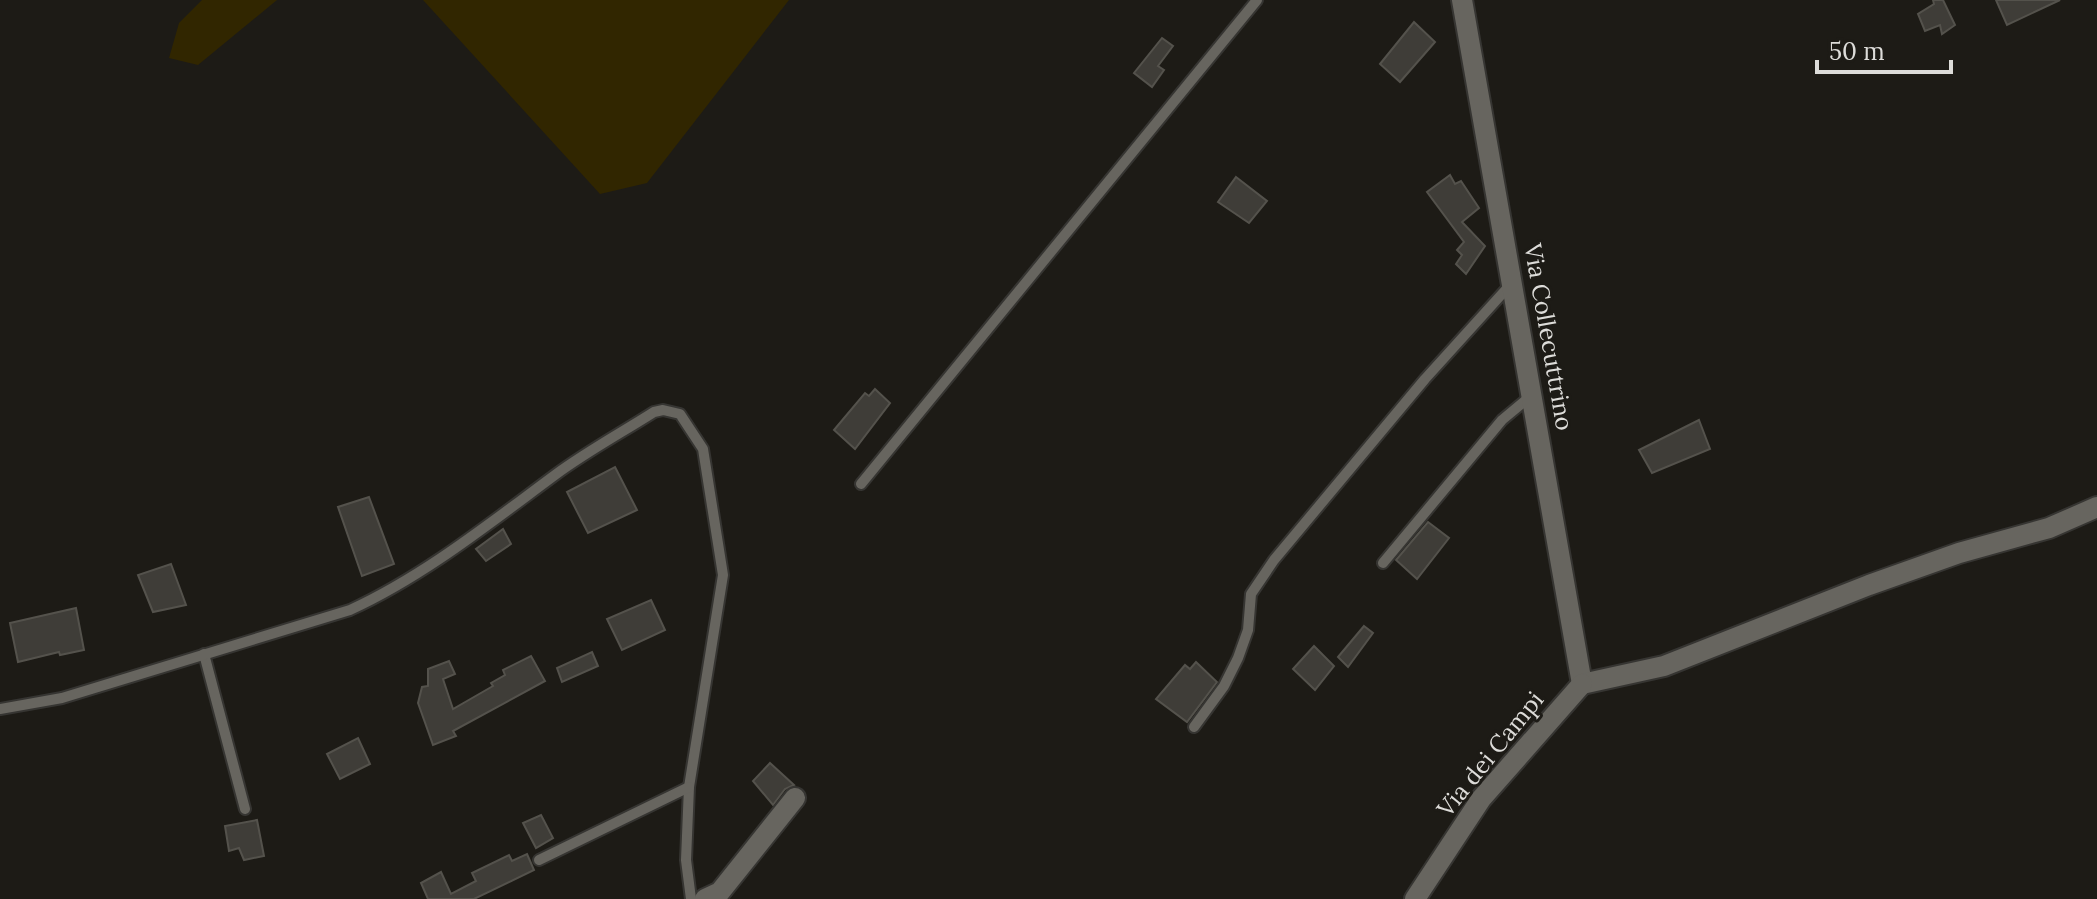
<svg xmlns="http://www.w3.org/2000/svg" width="2097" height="899" font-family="Lora,serif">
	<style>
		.green { fill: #312600 }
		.building { fill: #3f3d38; stroke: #54524c; stroke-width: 2 }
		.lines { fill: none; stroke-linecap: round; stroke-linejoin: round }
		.lane-casing { stroke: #363532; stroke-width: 14 }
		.street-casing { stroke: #363532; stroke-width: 24 }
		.lane { stroke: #67655f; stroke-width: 10 }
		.street { stroke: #67655f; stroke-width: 20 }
		.labels { text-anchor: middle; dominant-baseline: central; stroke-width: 6; stroke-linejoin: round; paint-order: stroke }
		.street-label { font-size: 24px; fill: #dddcd9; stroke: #1d1b16 }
	</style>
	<rect width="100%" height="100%" fill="#1d1b16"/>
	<g class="green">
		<polygon points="202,0 277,0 198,65 169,58 179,23"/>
		<polygon points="423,0 789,0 647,183 600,194"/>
	</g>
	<g class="building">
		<polygon points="1933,0 1943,0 1955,25 1942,34 1940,25 1925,31 1918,14 1934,4"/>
		<polygon points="1996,0 2060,0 2007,25"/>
		<polygon points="1414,22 1435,42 1400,82 1380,64"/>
		<polygon points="1162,38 1173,46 1158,66 1164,70 1152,87 1134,73"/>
		<polygon points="1450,175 1455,184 1461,181 1479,208 1462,222 1485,246 1466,274 1456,264 1462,255 1457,250 1464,242 1427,192"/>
		<polygon points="1236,177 1267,201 1249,223 1218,202"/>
		<polygon points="875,389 890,403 855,449 834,430 865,393 869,396"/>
		<polygon points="1699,420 1710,449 1652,473 1639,450"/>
		<polygon points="615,467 637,510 588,533 567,492"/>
		<polygon points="369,497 394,564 362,576 338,507"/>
		<polygon points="1428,522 1449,538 1417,579 1396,560"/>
		<polygon points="503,529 511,544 486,561 476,549"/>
		<polygon points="171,564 186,605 153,612 138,575"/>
		<polygon points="651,600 665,630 622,650 607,619"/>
		<polygon points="76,608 84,650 60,655 59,652 18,662 10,623"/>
		<polygon points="1364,626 1373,633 1348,667 1338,657"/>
		<polygon points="1314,646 1334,666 1315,690 1293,669"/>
		<polygon points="592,652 598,666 562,682 557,668"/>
		<polygon points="531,656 545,681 453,731 456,736 433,745 418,703 422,687 428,686 428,669 449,661 455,674 443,679 453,709 493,686 491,683 505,675 503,670"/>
		<polygon points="1196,662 1217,682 1187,722 1156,699 1185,665 1190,669"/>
		<polygon points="358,738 370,764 340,779 327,754"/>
		<polygon points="770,763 794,785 785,789 773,805 753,781"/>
		<polygon points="541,815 553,838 536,848 523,823"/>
		<polygon points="257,820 264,856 244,860 239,848 229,851 225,826"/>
		<polygon points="527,854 534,870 474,899 428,899 421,883 441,872 451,894 476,881 472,873 509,855 512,861"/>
	</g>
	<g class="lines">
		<defs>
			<g id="lane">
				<polyline points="861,484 1257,0"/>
				<polyline points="1383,563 1502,420 1532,395"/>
				<polyline points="204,654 245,809"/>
				<path d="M0,709L62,698L350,610C424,576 490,523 555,475C586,452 621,433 654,412L663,410L680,414L703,449L723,575L689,787L686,860L691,899"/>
				<polyline points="1194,727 1224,686 1238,658 1248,630 1251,594 1274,560 1425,379 1511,284"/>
				<polyline points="539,860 689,787"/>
			</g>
			<g id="street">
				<polyline points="1462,0 1582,684"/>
				<polyline points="1582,684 1664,666 1869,585 1959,553 2049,528 2097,507"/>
				<polyline points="705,899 720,892 795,798"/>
				<polyline points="1415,899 1481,799 1582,684"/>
			</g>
		</defs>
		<use href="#lane" class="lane-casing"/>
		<use href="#street" class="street-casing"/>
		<use href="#lane" class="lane"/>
		<use href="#street" class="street"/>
	</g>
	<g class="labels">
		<g class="street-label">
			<text transform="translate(1549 337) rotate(80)">Via Collecuttrino</text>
			<text transform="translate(1490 754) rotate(-51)">Via dei Campi</text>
		</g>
	</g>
	<path d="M1817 60v12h134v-12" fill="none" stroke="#dddcd9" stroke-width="4"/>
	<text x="1829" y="60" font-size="24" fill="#dddcd9" stroke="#1d1b16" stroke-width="6" paint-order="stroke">50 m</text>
</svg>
